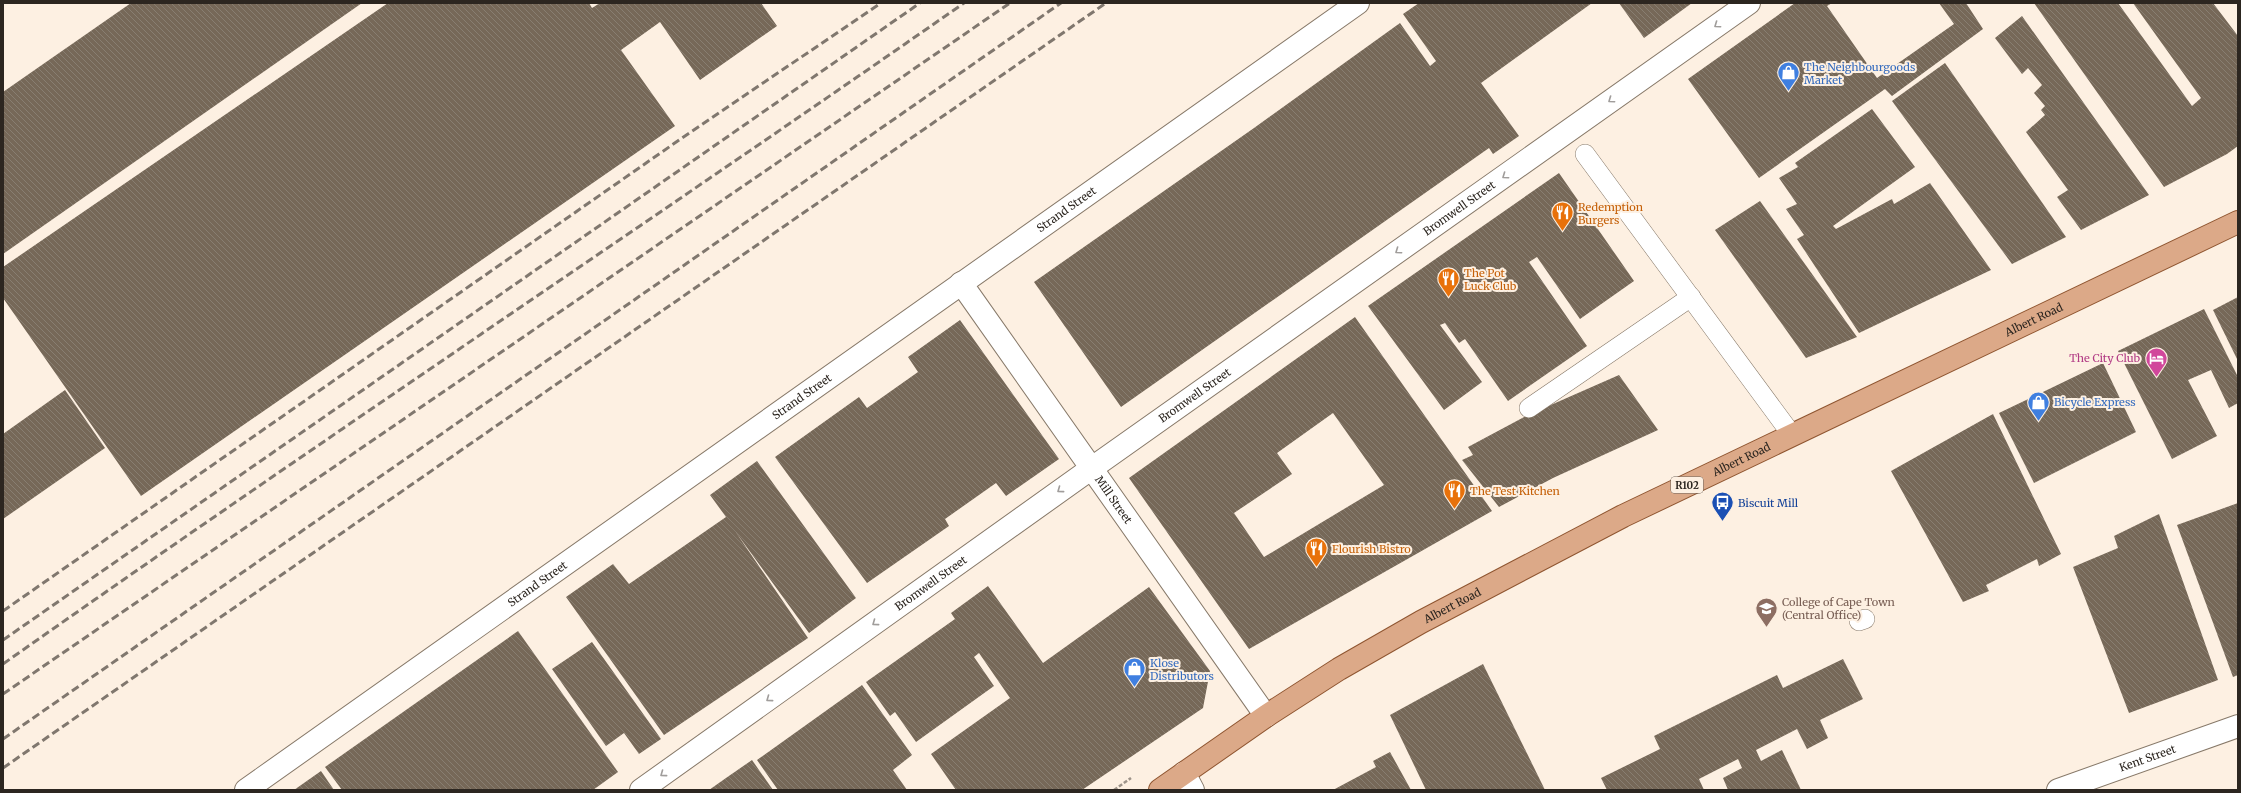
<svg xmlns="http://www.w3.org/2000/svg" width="2241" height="793" font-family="Merriweather,serif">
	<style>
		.building { fill: url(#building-back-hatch); fill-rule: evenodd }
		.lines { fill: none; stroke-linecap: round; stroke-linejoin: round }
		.lane-casing { stroke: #877969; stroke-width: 20 }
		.street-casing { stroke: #877969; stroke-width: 24 }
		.primary-casing { stroke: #8f5530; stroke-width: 24 }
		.path { stroke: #9d9389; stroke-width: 2.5; stroke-dasharray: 4 2; stroke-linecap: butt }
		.lane { stroke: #fff; stroke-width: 19 }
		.street { stroke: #fff; stroke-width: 22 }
		.primary { stroke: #dca988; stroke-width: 22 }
		.rail { stroke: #80776e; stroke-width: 3; stroke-dasharray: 8 4; stroke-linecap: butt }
		.oneway { stroke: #a09d9b }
		.labels { text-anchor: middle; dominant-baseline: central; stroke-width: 4; stroke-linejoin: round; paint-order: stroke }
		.shield { fill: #fdf0e2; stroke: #6b635a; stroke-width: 1 }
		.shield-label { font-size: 10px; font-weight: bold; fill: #2c2620 }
		.shop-label { font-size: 11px; fill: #366cbe; stroke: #fdf0e2; text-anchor: start }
		.food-label { font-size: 11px; fill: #c56008; stroke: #fdf0e2; text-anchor: start }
		.street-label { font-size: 11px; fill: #2c2620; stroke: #fdf0e2 }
		.hotel-label { font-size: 11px; fill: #b23c85; stroke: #fdf0e2; text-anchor: end }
		.transit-label { font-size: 11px; fill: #164399; stroke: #fdf0e2; text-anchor: start }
		.education-label { font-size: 11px; fill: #785e54; stroke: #fdf0e2; text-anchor: start }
	</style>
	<defs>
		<pattern id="building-back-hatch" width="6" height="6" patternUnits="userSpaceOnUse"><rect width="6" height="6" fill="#766858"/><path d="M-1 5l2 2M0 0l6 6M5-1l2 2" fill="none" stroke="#887e71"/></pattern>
	</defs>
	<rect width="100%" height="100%" fill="#fdf0e2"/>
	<g class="building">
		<polygon points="131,3 362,3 3,254 3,92"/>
		<polygon points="388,3 589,3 592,8 600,3 761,3 777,26 700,80 660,22 621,50 675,126 141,496 3,298 3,267"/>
		<polygon points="1419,3 1592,3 1481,83 1519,136 1493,154 1489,148 1121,407 1034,282 1254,128 1400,23 1430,66 1436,61 1403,14"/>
		<polygon points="1619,3 1692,3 1644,38"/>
		<polygon points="1795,3 1832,3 1827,6 1877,78 1954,24 1939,3 1966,3 1983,29 1892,96 1885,89 1759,178 1688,79"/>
		<polygon points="2034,3 2118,3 2192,106 2201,98 2133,3 2213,3 2238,36 2238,146 2227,154 2164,187"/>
		<polygon points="2022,16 2149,195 2081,230 2057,197 2068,190 2026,132 2045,115 2041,110 2045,106 2034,93 2042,85 2028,68 2022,74 1995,38"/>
		<polygon points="1945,63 2066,237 2012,264 1892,101"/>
		<polygon points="1872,109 1915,167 1833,226 1836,229 1892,199 1894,204 1930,183 1991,270 1859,333 1797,239 1804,235 1786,209 1797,204 1779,178 1798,167 1795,163"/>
		<polygon points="1559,173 1634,281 1580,319 1537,257 1529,262 1587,346 1508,401 1465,339 1459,343 1445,323 1440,325 1482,382 1444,410 1368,306"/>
		<polygon points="1760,201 1857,337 1806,358 1715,230"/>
		<polygon points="2238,297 2238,361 2213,310"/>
		<polygon points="2204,309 2238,377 2238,403 2229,408 2211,370 2188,380 2217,436 2172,459 2118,351"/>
		<path d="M1355,317L1492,511L1249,649L1129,478ZM1333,413L1384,485L1264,557L1234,513L1292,474L1277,453Z"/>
		<polygon points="960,320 1059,459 1006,496 996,483 945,519 949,526 867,583 775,457 859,397 867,408 918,372 908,357"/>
		<polygon points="2103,363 2136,432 2034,483 1999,413"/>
		<polygon points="1619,375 1658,430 1553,478 1499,507 1462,460 1473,455 1468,447 1528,415"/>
		<polygon points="65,390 105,448 3,519 3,434"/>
		<polygon points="1993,414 2061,554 2039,566 2037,559 1986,585 1989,591 1963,602 1891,471"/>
		<polygon points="757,461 856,598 809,633 735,531 808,638 664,735 566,597 613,564 629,584 726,517 710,495"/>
		<polygon points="2238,503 2238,675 2233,677 2177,525"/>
		<polygon points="2159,514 2218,680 2129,713 2073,567 2118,548 2114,536"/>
		<polygon points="988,586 1043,663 1149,587 1210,671 1203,708 1082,790 956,790 931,754 1010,698 979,653 974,657 994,686 916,742 895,712 890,716 866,682 955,619 951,613"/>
		<polygon points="518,631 618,772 593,790 342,790 325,767"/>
		<polygon points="592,642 661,739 639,754 624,733 606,746 552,669"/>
		<polygon points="1843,659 1863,699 1820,720 1828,738 1807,749 1797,729 1756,750 1761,761 1782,750 1801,790 1728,790 1723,778 1742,768 1738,759 1699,779 1704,790 1607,790 1601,778 1660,749 1654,736 1777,675 1783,688"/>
		<polygon points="1483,664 1545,790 1426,790 1390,715"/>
		<polygon points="862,685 912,755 893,770 907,790 778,790 757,760"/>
		<polygon points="1390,752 1411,790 1333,790 1376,767 1373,761"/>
		<polygon points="752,760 773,790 709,790 726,778"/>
		<polygon points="321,771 334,790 294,790"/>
	</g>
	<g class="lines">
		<defs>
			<g id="lane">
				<polyline points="1585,154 1792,435"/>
				<polyline points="1529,408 1691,297"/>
				<polyline points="1859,621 1865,619"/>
			</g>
			<g id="street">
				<path id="s1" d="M961,283L1266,716"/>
				<polyline points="1184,773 1193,790"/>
				<path id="s2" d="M246,790L1358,3"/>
				<path id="s3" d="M641,790L1092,468L1749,3"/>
				<path id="s4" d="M2058,790L2238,726"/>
			</g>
			<g id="primary">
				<path id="s5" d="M1160,790L1266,716L1339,669L1421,622L1623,516L2238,222"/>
			</g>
		</defs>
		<use href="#lane" class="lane-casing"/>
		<use href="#street" class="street-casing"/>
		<use href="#primary" class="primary-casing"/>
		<polyline class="path" points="1114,790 1131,778"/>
		<use href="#lane" class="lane"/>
		<use href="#street" class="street"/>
		<use href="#primary" class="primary"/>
		<g class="rail">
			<polyline points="3,611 682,138 881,3"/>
			<polyline points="3,640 920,3"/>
			<path d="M3,664C321,440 645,225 964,3"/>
			<polyline points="3,694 1010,3"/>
			<polyline points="3,739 1061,3"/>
			<polyline points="3,768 1106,3"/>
		</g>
	</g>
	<defs><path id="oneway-chevron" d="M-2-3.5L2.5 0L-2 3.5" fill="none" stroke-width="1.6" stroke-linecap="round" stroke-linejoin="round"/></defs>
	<g class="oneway">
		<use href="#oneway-chevron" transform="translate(1717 25) rotate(145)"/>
		<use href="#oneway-chevron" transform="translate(1611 100) rotate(145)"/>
		<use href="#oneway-chevron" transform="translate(1505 176) rotate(145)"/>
		<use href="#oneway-chevron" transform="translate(1398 251) rotate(145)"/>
		<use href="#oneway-chevron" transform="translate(1060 490) rotate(144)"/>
		<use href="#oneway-chevron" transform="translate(875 623) rotate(144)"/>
		<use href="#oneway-chevron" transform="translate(769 699) rotate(144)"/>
		<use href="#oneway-chevron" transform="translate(663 774) rotate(144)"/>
	</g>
	<defs>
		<symbol id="shop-pin" viewBox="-11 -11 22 30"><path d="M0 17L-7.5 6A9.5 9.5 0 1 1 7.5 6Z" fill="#3f7fe0" stroke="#fdf0e2"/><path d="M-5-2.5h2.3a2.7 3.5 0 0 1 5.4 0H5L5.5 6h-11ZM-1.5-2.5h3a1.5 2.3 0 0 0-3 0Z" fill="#fff"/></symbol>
		<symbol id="restaurant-pin" viewBox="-11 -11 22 30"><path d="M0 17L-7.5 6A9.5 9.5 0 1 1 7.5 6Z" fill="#e8710a" stroke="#fdf0e2"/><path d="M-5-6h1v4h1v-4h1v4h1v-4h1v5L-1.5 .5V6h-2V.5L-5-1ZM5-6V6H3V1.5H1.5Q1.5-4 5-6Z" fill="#fff"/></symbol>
		<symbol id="hotel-pin" viewBox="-11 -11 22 30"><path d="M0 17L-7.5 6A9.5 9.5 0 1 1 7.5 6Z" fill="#d1479c" stroke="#fdf0e2"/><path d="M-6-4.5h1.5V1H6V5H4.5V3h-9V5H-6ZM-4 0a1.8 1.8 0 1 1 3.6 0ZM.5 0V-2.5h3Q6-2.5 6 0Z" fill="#fff"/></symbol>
		<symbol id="bus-pin" viewBox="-11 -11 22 30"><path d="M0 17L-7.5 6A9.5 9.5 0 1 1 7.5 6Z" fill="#1a4fb4" stroke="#fdf0e2"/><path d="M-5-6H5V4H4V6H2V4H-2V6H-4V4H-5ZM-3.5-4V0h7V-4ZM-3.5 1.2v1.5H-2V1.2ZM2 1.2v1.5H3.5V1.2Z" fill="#fff"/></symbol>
		<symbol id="university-pin" viewBox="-11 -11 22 30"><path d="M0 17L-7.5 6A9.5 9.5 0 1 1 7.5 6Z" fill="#8d6e63" stroke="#fdf0e2"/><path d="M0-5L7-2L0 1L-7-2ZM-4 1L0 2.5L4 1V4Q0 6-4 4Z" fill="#fff"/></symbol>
	</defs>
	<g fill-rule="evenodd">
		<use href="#shop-pin" x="1776" y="60" width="25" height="34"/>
		<use href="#restaurant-pin" x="1550" y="200" width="25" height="34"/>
		<use href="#restaurant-pin" x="1436" y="266" width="25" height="34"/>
		<use href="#hotel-pin" x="2144" y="346" width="25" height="34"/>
		<use href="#shop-pin" x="2026" y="390" width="25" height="34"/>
		<use href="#restaurant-pin" x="1442" y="478" width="25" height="34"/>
		<use href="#bus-pin" x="1710" y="490" width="25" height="34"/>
		<use href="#restaurant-pin" x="1304" y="536" width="25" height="34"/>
		<use href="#university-pin" x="1754" y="596" width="25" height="34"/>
		<use href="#shop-pin" x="1122" y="656" width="25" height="34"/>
	</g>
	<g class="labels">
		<rect class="shield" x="1671" y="477" width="32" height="16" rx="3"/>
		<g class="shield-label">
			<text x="1687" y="485">R102</text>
		</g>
		<g class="shop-label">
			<text x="1804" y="67">The Neighbourgoods<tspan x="1804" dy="13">Market</tspan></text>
			<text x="2054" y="402">Bicycle Express</text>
			<text x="1150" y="663">Klose<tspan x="1150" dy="13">Distributors</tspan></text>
		</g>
		<g class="food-label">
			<text x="1578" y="207">Redemption<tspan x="1578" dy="13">Burgers</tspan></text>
			<text x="1464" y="273">The Pot<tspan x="1464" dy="13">Luck Club</tspan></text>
			<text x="1470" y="491">The Test Kitchen</text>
			<text x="1332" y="549">Flourish Bistro</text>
		</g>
		<g class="street-label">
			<text stroke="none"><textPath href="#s3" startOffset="1004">Bromwell Street</textPath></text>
			<text stroke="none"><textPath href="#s2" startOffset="1005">Strand Street</textPath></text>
			<text stroke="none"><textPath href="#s5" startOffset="994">Albert Road</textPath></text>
			<text stroke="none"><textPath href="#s3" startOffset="680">Bromwell Street</textPath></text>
			<text stroke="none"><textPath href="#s2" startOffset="681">Strand Street</textPath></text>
			<text stroke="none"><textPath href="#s5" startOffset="670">Albert Road</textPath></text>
			<text stroke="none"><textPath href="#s1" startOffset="265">Mill Street</textPath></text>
			<text stroke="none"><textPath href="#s2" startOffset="357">Strand Street</textPath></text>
			<text stroke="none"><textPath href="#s3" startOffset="356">Bromwell Street</textPath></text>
			<text stroke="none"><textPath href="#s5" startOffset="346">Albert Road</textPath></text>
			<text stroke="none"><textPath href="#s4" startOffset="95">Kent Street</textPath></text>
		</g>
		<g class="hotel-label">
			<text x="2140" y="358">The City Club</text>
		</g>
		<g class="transit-label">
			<text x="1738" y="503">Biscuit Mill</text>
		</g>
		<g class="education-label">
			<text x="1782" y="602">College of Cape Town<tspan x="1782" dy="13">(Central Office)</tspan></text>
		</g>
	</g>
	<rect width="2241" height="793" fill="none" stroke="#2c2620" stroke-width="8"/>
</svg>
